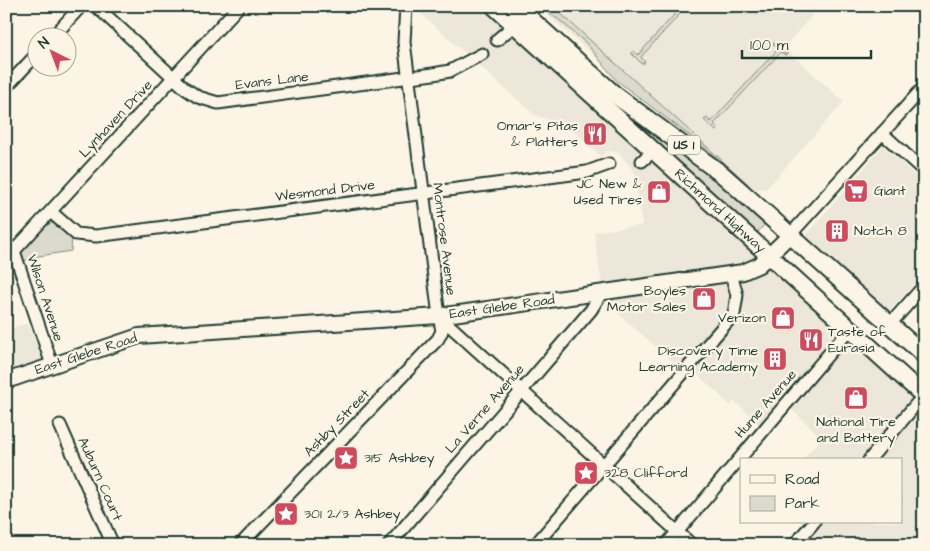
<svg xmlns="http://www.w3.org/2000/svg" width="930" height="551" font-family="'Architects Daughter',sans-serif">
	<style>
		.built { fill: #ece7d8 }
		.green { fill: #dcdacc; stroke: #7e8c80 }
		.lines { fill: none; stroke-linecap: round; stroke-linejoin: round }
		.minor-casing { stroke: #1f3d34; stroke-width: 15 }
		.major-casing { stroke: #1f3d34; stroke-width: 18 }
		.highway-casing { stroke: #1f3d34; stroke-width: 20 }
		.minor { stroke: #fcf5e5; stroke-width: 11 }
		.major { stroke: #fcf5e5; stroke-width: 14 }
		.highway { stroke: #fcf5e5; stroke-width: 16 }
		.labels { text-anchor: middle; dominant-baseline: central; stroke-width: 4.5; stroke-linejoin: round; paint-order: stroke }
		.shield { fill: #fcf5e5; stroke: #617469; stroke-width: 1 }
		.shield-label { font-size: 12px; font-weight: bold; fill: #1f3d34 }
		.street-label { font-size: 14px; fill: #1f3d34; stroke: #fcf5e5 }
		.poi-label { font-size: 14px; fill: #1f3d34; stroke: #fcf5e5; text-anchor: start }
	</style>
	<rect width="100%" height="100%" fill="#fcf5e5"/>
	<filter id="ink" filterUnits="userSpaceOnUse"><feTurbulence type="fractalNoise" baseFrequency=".02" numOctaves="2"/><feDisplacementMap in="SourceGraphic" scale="10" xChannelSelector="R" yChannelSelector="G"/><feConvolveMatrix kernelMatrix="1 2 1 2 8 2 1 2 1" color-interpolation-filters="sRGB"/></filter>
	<g filter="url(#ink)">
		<g class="built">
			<polygon points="412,6 486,6 924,406 924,545 804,543 815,522 901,522 901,460 802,460 822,438 789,407 760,424 734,401 730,405 694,371 680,368 604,301 594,232 642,225 635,173 619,153 608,151 600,156 571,128 535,115"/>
			<polygon points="538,6 820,6 784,47 844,102 766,189 743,189"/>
			<polygon points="883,146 924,183 924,274 887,313 806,235"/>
			<polygon points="28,323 43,362 6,374 6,330"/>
		</g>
		<g class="green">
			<polygon points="550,6 562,6 558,11 749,185 702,145 616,80 587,44 558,19 546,12"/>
			<polygon points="682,6 687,6 641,57 645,62 642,64 631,53 633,51 638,55"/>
			<polygon points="776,42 788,53 785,55 781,52 714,124 718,129 716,131 704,120 707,118 711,122 778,49 773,44"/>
			<polygon points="545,46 768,221 757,233 686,168 674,164"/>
			<polygon points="53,223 72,237 71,251 33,257 23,262 21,252 46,225"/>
		</g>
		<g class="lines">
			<defs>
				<g id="minor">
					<polyline points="96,6 186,89 198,97 218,103 433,74 450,71 482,54"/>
					<polyline points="406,6 404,42 439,316 692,545"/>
					<polyline points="52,38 81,6"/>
					<polyline points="497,40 520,20"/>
					<polyline points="6,87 38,53"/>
					<polyline points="882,133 924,171"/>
					<polyline points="642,161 653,151"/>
					<polyline points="51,212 76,234 96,236 587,172 609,164"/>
					<polyline points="790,235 924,87"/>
					<polyline points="6,243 14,251 52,365"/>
					<polyline points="14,251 239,6"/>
					<polyline points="890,324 924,286"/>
					<polyline points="60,425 113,545"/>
					<polyline points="869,460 923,396"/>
					<polyline points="240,545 438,339 442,331 439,316"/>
					<polyline points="389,545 591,310 602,292"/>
					<polyline points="535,545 734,314 737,295 731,274"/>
					<polyline points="666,545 850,329"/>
					<polyline points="794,545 814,522"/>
				</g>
				<polyline id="major" points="6,381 139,336 439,316 743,272 759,265 790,235"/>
				<g id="highway">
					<path id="s1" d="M494,6L924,396"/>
					<polyline points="516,6 614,94 723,175 924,355"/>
				</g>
			</defs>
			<use href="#minor" class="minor-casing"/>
			<use href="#major" class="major-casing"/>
			<use href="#highway" class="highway-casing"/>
			<use href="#minor" class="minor"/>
			<use href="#major" class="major"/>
			<use href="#highway" class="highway"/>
		</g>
	</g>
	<defs>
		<symbol id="restaurant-square" viewBox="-11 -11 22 22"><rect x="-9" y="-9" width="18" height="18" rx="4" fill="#d1495b" stroke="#fcf5e5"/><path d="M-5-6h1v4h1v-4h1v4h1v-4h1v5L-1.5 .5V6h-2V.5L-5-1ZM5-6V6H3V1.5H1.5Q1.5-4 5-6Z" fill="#fff"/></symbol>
		<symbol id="supermarket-square" viewBox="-11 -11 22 22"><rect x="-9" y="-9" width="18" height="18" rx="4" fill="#d1495b" stroke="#fcf5e5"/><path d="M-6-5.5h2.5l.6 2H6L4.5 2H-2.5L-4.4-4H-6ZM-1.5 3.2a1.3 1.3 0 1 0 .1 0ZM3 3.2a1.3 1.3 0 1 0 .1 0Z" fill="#fff"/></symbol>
		<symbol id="shop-square" viewBox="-11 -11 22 22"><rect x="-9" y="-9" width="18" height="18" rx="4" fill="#d1495b" stroke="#fcf5e5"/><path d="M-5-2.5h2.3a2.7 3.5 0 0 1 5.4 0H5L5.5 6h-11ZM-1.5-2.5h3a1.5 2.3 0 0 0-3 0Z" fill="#fff"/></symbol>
		<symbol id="building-square" viewBox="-11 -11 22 22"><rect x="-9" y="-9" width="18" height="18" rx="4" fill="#d1495b" stroke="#fcf5e5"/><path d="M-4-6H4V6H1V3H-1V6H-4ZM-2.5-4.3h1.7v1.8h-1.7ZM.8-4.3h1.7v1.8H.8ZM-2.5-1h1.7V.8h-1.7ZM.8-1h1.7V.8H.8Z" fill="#fff"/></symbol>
		<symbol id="sight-square" viewBox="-11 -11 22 22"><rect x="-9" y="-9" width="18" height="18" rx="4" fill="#d1495b" stroke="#fcf5e5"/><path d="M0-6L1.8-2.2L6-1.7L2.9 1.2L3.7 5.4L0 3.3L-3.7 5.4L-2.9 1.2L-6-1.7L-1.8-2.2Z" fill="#fff"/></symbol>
	</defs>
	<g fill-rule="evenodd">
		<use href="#restaurant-square" x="581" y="120" width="28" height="28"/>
		<use href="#supermarket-square" x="842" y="177" width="28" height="28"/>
		<use href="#shop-square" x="645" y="178" width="28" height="28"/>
		<use href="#building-square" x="823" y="217" width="28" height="28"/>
		<use href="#shop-square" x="690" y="285" width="28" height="28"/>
		<use href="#shop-square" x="769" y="304" width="28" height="28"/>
		<use href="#restaurant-square" x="797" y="326" width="28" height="28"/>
		<use href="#building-square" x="761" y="345" width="28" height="28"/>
		<use href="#shop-square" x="842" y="384" width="28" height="28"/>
		<use href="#sight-square" x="332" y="444" width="28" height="28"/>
		<use href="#sight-square" x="572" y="459" width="28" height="28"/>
		<use href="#sight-square" x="272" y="500" width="28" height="28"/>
	</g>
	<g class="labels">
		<rect class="shield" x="668" y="135.5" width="32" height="19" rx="4"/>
		<g class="shield-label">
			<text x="684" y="145">US 1</text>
		</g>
		<g class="street-label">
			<text transform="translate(272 81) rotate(-7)">Evans Lane</text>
			<text transform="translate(116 119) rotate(-47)">Lynhaven Drive</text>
			<text transform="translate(325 191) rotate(-7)">Wesmond Drive</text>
			<text stroke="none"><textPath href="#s1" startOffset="305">Richmond Highway</textPath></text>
			<text transform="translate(444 239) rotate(83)">Montrose Avenue</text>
			<text transform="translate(45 298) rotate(72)">Wilson Avenue</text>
			<text transform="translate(502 307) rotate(-8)">East Glebe Road</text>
			<text transform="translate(86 354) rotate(-18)">East Glebe Road</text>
			<text transform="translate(766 404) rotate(-49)">Hume Avenue</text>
			<text transform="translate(485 409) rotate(-49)">La Verne Avenue</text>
			<text transform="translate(337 423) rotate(-46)">Ashby Street</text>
			<text transform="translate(100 479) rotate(66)">Auburn Court</text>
		</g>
		<g class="poi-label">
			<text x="578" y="126" text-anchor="end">Omar's Pitas<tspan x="578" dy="16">&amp; Platters</tspan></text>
			<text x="642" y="184" text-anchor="end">JC New &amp;<tspan x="642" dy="16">Used Tires</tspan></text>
			<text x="874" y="191">Giant</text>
			<text x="854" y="231">Notch 8</text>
			<text x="686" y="291" text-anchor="end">Boyles<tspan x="686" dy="16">Motor Sales</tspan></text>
			<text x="766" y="318" text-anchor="end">Verizon</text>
			<text x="828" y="332">Taste of<tspan x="828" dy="16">Eurasia</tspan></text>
			<text x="758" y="351" text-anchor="end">Discovery Time<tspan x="758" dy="16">Learning Academy</tspan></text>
			<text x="856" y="422" text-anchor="middle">National Tire<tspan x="856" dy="16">and Battery</tspan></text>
			<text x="364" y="458">315 Ashbey</text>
			<text x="604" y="473">328 Clifford</text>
			<text x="304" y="514">301 2/3 Ashbey</text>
		</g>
	</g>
	<rect width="930" height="551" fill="none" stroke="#fcf5e5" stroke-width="25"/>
	<rect x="12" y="12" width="905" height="526" fill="none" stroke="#1f3d34" stroke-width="2" filter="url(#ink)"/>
	<rect x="740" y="458" width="162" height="65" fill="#fcf5e5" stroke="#a4ab9e"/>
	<rect x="750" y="475" width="25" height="8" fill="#fcf5e5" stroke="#a4ab9e"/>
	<text x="785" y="484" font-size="15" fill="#1f3d34">Road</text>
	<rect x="750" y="496" width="25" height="15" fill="#dcdacc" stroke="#a4ab9e"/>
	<text x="785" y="508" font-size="15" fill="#1f3d34">Park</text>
	<g transform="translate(52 52) rotate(318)"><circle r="24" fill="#fcf5e5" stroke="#a4ab9e"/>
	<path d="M0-4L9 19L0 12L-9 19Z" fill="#d1495b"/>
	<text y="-8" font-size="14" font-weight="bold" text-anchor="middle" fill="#1f3d34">N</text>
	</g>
	<path d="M742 50v8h129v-8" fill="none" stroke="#1f3d34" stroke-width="2.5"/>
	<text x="750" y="50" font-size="15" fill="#1f3d34" stroke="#fcf5e5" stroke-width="4" paint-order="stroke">100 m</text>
</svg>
